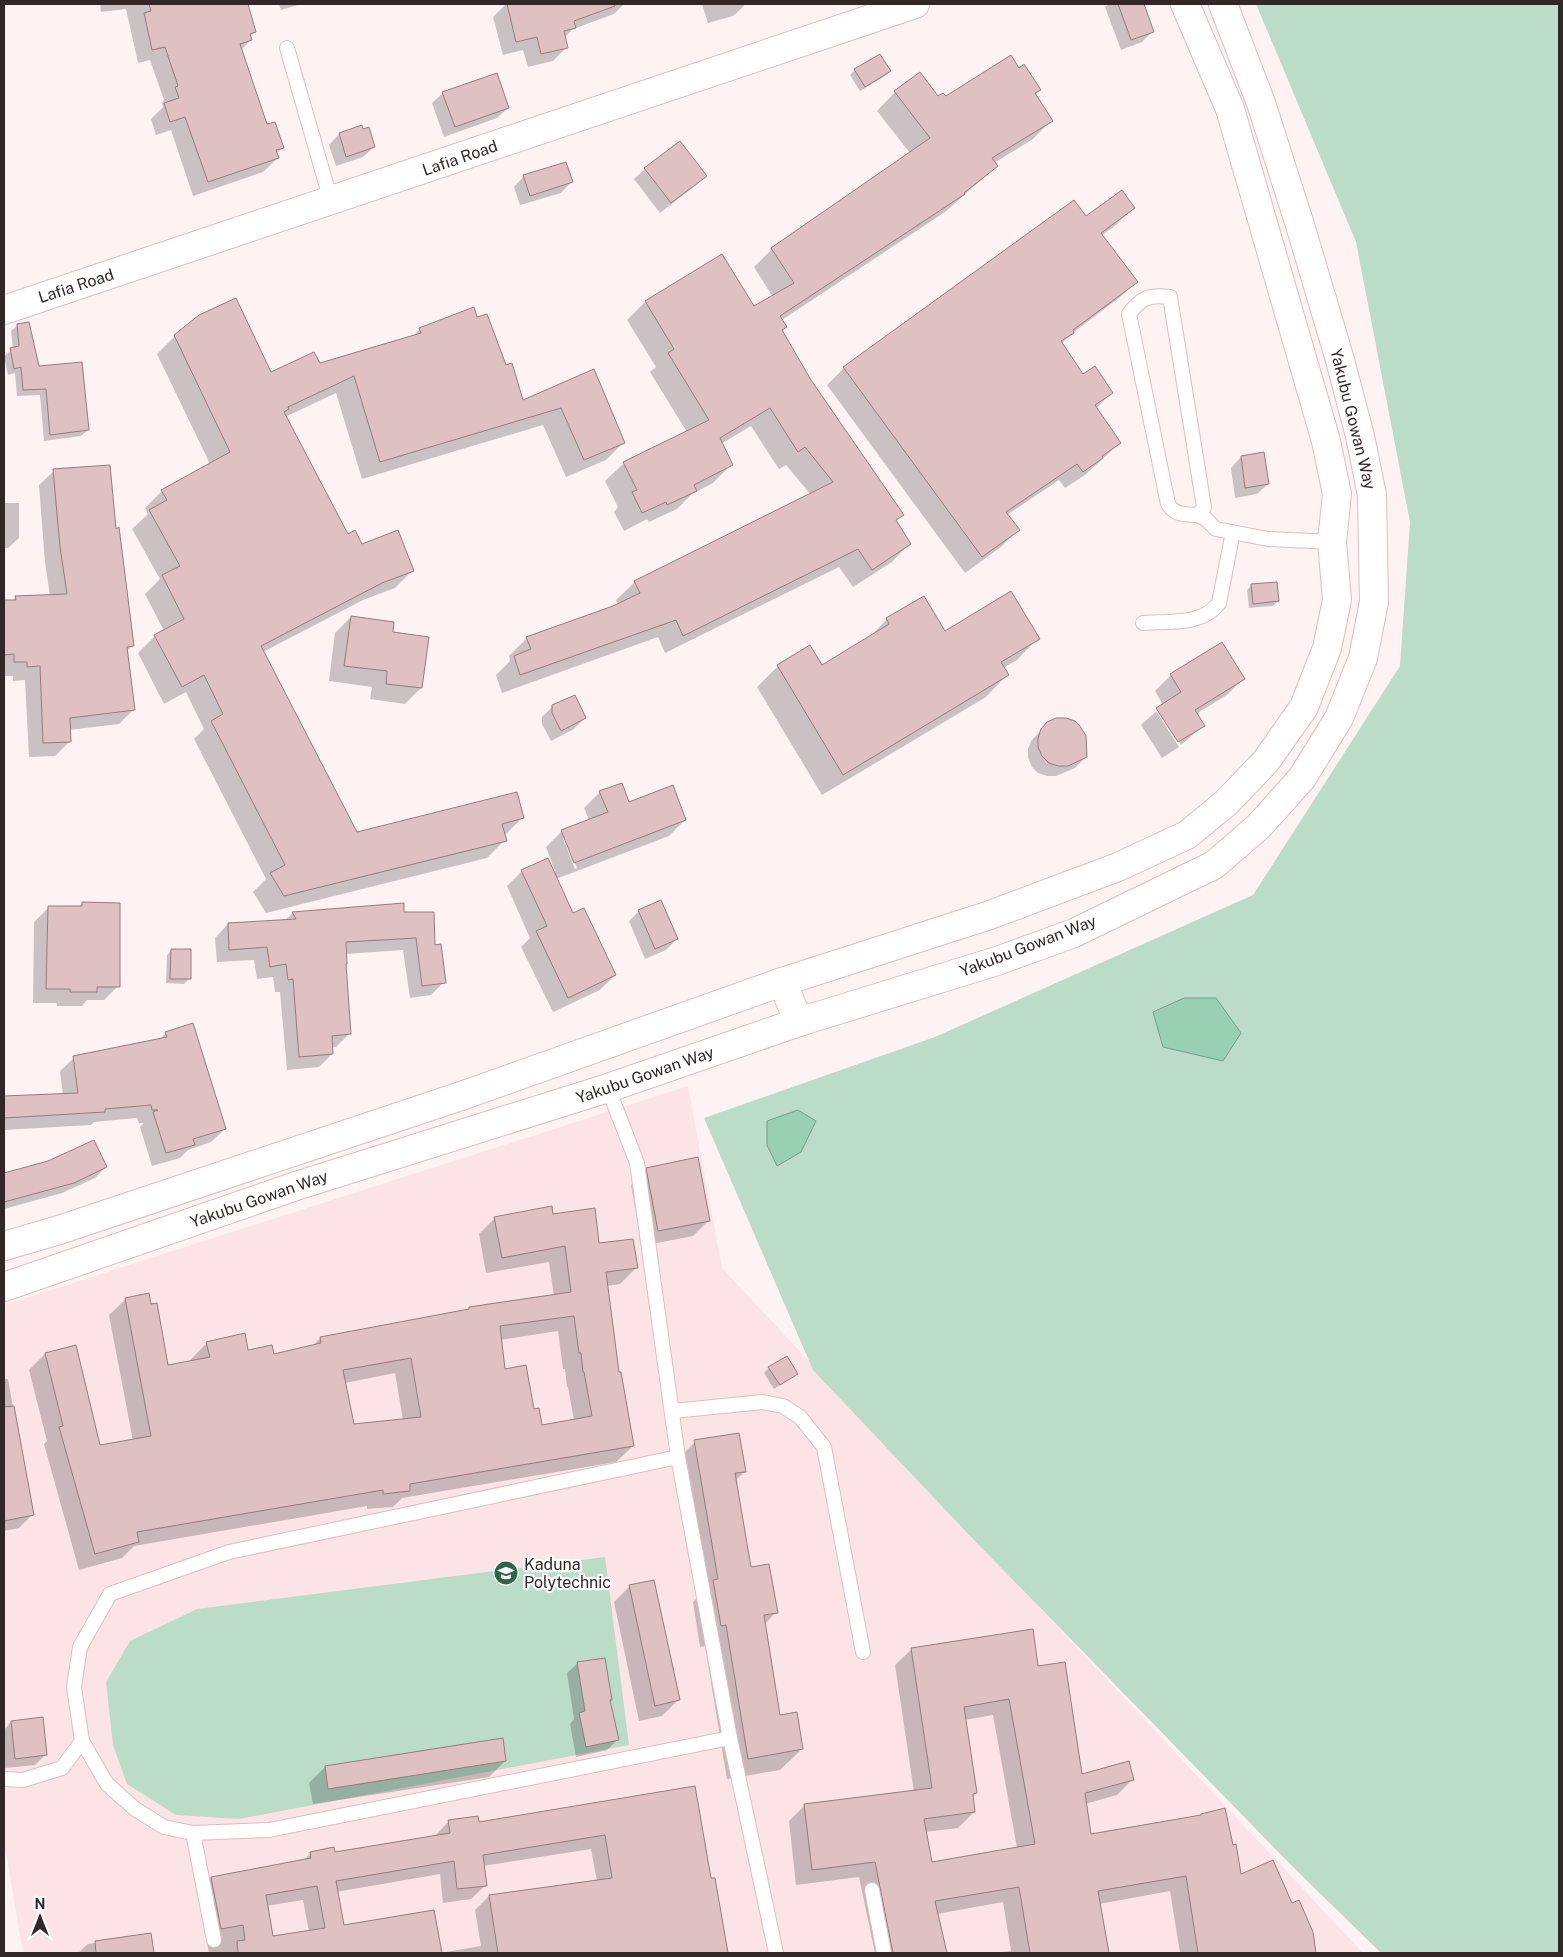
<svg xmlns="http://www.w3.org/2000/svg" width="1563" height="1957" font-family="'Public Sans',sans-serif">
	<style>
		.built { fill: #fce4e6 }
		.green { fill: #bbdcc9 }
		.water { fill: #99cfb2; stroke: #7a9c88 }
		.shadow { fill: #0003; fill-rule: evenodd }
		.building { fill: #dfc1c4; stroke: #967b7d; fill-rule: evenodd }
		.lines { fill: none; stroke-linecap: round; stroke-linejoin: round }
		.service-casing { stroke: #dcbec1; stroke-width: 16 }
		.minor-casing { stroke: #dcbec1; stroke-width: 30 }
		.tertiary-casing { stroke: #dcbec1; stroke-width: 30 }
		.service { stroke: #fff; stroke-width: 14 }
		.minor { stroke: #fff; stroke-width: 28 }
		.tertiary { stroke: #fff; stroke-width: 28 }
		.labels { text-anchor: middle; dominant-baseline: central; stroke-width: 4.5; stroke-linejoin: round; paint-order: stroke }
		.street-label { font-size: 16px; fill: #322627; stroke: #fff }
		.poi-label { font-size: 16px; fill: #322627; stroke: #fff; text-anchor: start }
	</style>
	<rect width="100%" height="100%" fill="#fff2f3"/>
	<polygon class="built" points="688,1086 722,1268 1363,1953 23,1953 4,1841 4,1305"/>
	<g class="green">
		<polygon points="1256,4 1559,4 1559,1953 1381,1953 1293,1867 973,1539 813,1370 704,1118 935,1037 1253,895 1400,666 1410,522 1356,242"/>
		<polygon points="605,1557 629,1745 239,1819 176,1815 127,1784 113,1745 106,1682 130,1641 197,1609"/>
	</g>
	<g class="water">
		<polygon points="1184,998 1216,998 1241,1033 1223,1061 1163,1047 1153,1012"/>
		<polygon points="798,1110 816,1121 801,1152 777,1166 767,1145 767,1121"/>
	</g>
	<g class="shadow">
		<polygon points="100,4 222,4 223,6 232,4 246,4 255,32 250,37 251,40 241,50 267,126 283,148 276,154 278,158 263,172 193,196 171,130 156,135 151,119 163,107 162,103 164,100 150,60 138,63 126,9 101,12"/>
		<polygon points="279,4 301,4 281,10"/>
		<polygon points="506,4 624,4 614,14 573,29 564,38 567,47 553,61 528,67 523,50 503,55 493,17"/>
		<polygon points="702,4 743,4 744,6 733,16 708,23"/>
		<polygon points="1109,4 1143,4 1153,31 1142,42 1121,50 1105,7"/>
		<polygon points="855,70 889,71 885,76 860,91 850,75"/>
		<polygon points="1018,70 1039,90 1034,94 1051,121 1033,139 994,163 997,166 945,212 782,320 781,331 810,381 902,515 895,522 910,543 892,562 853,587 839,567 665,653 658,637 502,693 496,675 510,661 509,656 527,638 618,605 616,600 635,582 811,495 786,465 779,469 751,426 721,444 731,465 713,483 692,494 677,509 649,522 647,519 624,531 614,512 618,507 605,481 624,463 687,432 650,372 656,367 627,320 645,302 722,256 754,308 773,297 754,267 772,249 910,153 877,111 895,92 945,98"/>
		<polygon points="443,93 508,108 497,118 444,137 432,103"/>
		<polygon points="339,134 374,147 363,157 336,166 329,145"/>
		<polygon points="680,142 705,176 695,186 660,213 634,179 645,169"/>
		<polygon points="524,176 571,182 561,193 520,205 514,187"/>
		<polygon points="1074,202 1086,218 1133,208 1116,225 1101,236 1136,282 1119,298 1070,335 1061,344 1083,376 1111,393 1096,409 1120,443 1085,475 1065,488 1059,480 1007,515 1018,530 1001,547 965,573 827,385 844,368"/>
		<polygon points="477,318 505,366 523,401 593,371 624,442 606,460 566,477 543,425 362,479 336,393 285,417 347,536 361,546 413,570 395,588 363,600 263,652 356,834 522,818 504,836 505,840 487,858 266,913 253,892 266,879 194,739 204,729 186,692 164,704 138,653 155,636 164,631 145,594 160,579 132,529 148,514 145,508 162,491 210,464 157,354 175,336 271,374 319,365 413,336 420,329"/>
		<polygon points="18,325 38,367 88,430 81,436 44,441 40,395 17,396 15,373 8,375 4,356 13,349 11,331"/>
		<polygon points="1241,457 1268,484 1257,494 1235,498 1231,468"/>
		<polygon points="54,471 115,531 133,645 126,652 134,709 119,724 69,730 69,742 55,756 29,757 25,680 13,681 13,676 4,676 4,603 11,602 16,597 50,596 45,562 39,485"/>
		<polygon points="4,503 19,503 19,538 8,548 4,548"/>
		<polygon points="1252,585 1278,601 1273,606 1249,608 1247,590"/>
		<polygon points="351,617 391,633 421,688 405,704 370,699 372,687 329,681 335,633"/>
		<polygon points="887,619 945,633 1038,638 1017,660 1003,668 1007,675 986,697 822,795 757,687 778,666 822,666 869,638"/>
		<polygon points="1171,675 1243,679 1227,695 1196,714 1203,726 1181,745 1159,711 1156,711 1179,747 1162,758 1141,725 1163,705 1155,691"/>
		<polygon points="553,706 585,718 574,729 551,741 542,724 542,717"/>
		<polygon points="1048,723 1086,757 1075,768 1056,776 1047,776 1038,773 1032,767 1028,758 1028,749 1031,741"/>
		<path d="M600,792L629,803L685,820L669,836L556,879L572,915L615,975L600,990L553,1012L521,947L530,938L507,886L522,871H555L546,847L562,831L589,820L584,808ZM563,838H565L577,868L575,869Z"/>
		<polygon points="83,903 118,986 104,1000 87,1000 82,1006 57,1006 57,1003 33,1003 34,922 48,908 78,908"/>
		<polygon points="639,911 677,939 666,950 645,959 629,921"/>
		<polygon points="293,913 403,914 433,947 444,982 431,995 410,998 403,950 345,954 344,965 349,1034 336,1047 332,1047 332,1054 319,1067 287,1070 280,992 275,992 273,977 257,979 254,960 217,962 215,938 228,924 284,921"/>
		<polygon points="172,950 189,979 184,984 166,983 167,955"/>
		<polygon points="166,1033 225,1129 211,1142 188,1150 180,1158 152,1166 140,1127 144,1123 139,1123 137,1118 94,1122 91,1125 4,1130 4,1097 63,1095 60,1071 74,1058 160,1039"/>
		<polygon points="49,1162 106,1167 95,1178 62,1193 4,1209 4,1175"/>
		<polygon points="647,1169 709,1220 693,1236 642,1246 631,1185"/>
		<path d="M552,1215L636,1268L620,1284L607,1286L618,1374L633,1446L616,1462L402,1498L393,1507L367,1509V1506L134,1546L122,1558L79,1570L44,1444L47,1441L29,1370L45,1354L100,1447L133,1441L109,1315L126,1299L167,1367L191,1362V1359L207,1343L273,1355L312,1347L320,1338L467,1311L469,1308L554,1296L549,1262L486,1273L479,1234L495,1218ZM558,1331L563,1369H565L567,1387H568L574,1420L541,1426L533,1410L504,1370L500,1340ZM395,1373L403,1420L353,1425L345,1383Z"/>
		<polygon points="769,1368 796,1374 774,1389 764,1373"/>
		<polygon points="4,1379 8,1379 32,1515 19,1528 4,1531"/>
		<polygon points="695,1442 745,1471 735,1481 750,1569 776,1612 764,1625 779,1716 802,1749 780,1770 727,1779 705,1646 700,1647 693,1602 697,1598 674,1463"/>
		<polygon points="630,1586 678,1700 662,1716 639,1721 614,1602"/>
		<path d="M912,1649L1037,1667L1081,1776L1133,1779L1117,1795L1085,1804L1090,1836L1240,1875L1291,1905L1311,1932L1315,1953H1180L1170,1891L1099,1904L1108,1953H992L1011,1951L1003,1902L937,1914L945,1953H875L859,1877L796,1885L789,1821L805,1805L914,1792L895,1665ZM993,1715L1017,1848L931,1863L925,1832L958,1828L974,1812L972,1797L976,1792L965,1720Z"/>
		<polygon points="578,1663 610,1700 609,1701 617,1740 607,1750 576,1757 570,1724 574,1719 567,1673"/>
		<polygon points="11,1722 46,1754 35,1765 5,1768 4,1730"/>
		<polygon points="505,1761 489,1777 313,1804 309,1783 325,1767"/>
		<path d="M694,1788L710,1880L714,1879L726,1953H209L197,1892L211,1878L303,1861L311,1853H334L435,1836L449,1821L478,1823ZM591,1849L597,1881L489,1896L475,1910L481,1946L440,1953L433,1911L342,1926L336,1892L440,1874L443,1903L471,1899L486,1885L483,1866ZM303,1900L309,1932L272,1937L266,1906Z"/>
		<polygon points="150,1935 153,1953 78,1953 88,1944"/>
	</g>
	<g class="building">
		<polygon points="149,4 248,4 256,32 250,34 252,40 240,44 267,124 275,122 284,148 276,150 279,158 208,182 185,117 170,122 164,103 179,98 175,87 178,86 165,47 152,50 144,13 151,11"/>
		<polygon points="507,4 614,4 615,6 574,21 576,28 564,31 568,48 541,54 537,37 516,42"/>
		<polygon points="1118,4 1144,4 1154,32 1131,40"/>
		<polygon points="880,54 891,71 865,87 854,69"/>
		<polygon points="1011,55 1019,68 1024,64 1041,90 1035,93 1053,121 992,158 998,166 964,193 965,194 780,316 787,327 782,330 811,380 904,515 896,520 911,544 872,570 858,549 683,636 676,620 520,675 514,656 531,649 526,637 613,606 640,593 634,581 833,482 805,447 798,452 770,408 720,438 733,465 694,485 697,491 667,505 666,502 642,513 632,492 637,490 623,462 709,420 668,353 674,349 645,301 722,254 754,306 794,283 771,248 930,138 894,91 920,72 938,96 943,93 946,96"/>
		<polygon points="497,73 509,108 455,127 442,92"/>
		<polygon points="362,125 363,129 369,127 375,147 346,157 339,133"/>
		<polygon points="680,141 707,176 671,203 644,168"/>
		<polygon points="566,162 573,182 530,196 523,175"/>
		<polygon points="1122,190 1135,208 1101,233 1138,282 1073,330 1074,333 1061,341 1083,374 1095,366 1113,393 1095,405 1121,443 1102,456 1103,458 1083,472 1077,464 1006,512 1020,530 982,557 843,367 1074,200 1086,216"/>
		<polygon points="236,298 271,372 314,352 320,363 421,333 419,328 474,307 477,317 487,314 506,365 512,363 523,400 594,369 625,443 584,460 561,408 380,462 354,376 288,407 289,409 284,412 348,534 355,530 362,544 398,530 414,571 382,583 261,646 357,832 517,792 524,818 502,824 507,841 284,896 270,873 285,865 211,721 223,714 204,675 182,687 154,635 184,619 162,575 180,566 149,510 167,500 161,490 230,452 174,335 199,315"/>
		<polygon points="29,322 39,366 82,362 89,430 50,435 46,389 23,390 21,367 14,369 10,348 19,346 17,324"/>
		<polygon points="1264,452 1269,484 1245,488 1241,456"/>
		<polygon points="110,465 116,529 119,527 134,646 127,647 135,710 70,718 71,742 43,743 40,666 27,667 27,662 14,662 14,654 4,655 4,600 16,600 15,596 67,594 60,547 53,469"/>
		<polygon points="1277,582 1279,601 1253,604 1251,584"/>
		<polygon points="1011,591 1040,639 1001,662 1009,675 843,775 777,665 810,645 822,665 889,624 886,618 924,596 945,631"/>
		<polygon points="351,616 394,622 393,632 429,637 422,688 386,684 387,671 344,666"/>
		<polygon points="1222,642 1245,679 1195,710 1205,726 1178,742 1156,708 1181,692 1170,674"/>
		<polygon points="575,695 586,718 561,731 552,713 552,705"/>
		<polygon points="1056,718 1066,718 1075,721 1080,726 1086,736 1087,757 1068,766 1058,766 1049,763 1042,756 1038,747 1038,738 1041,729 1047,722"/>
		<polygon points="622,783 629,802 673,785 686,820 574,863 561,830 608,812 599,791"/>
		<polygon points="548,858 573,913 584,908 616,975 568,998 536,931 547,926 521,870"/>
		<polygon points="661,900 678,939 655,949 638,910"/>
		<polygon points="82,902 120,903 120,987 97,987 97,992 70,992 70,989 46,989 48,906 82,906"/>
		<polygon points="404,903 404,912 434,912 435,945 441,944 446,983 422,986 416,938 346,942 347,964 346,964 351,1034 332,1036 333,1054 299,1057 293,979 288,980 286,964 270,967 267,947 229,950 228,923 296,919 292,912"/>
		<polygon points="171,949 191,949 191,979 170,979"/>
		<polygon points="193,1023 226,1129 193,1139 195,1145 166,1153 153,1112 158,1110 152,1110 151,1105 105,1109 105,1112 4,1118 4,1096 78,1093 73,1056 167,1037 165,1032"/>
		<polygon points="94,1140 107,1167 74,1183 4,1202 4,1173 48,1161"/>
		<polygon points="698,1157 710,1221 658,1231 646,1168"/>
		<path d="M552,1206L553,1214L595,1208L599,1243L633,1239L638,1268L606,1272L619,1372H621L634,1446L410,1484V1491L383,1494V1490L137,1532L139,1542L95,1554L59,1427L63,1426L45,1353L76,1345L100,1445L151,1436L125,1298L149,1293L151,1304L157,1303L168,1365L210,1357L206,1342L245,1333L248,1350L272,1345L274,1354L321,1343L320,1337L469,1309V1307L571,1292L565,1246L502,1258L494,1217ZM574,1316L579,1353H581L583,1372H584L592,1416L542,1425L539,1408L534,1409L526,1365L505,1369L500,1326ZM411,1358L421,1417L354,1424L343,1370Z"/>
		<polygon points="787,1356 798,1374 780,1385 768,1367"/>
		<polygon points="14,1406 34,1515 4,1521 4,1407"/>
		<polygon points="739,1433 746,1472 735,1473 751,1567 769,1564 778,1613 764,1615 780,1715 797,1712 803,1749 748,1759 726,1625 721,1626 713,1580 718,1579 694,1440"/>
		<polygon points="654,1580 680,1700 655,1706 629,1585"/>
		<path d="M1033,1629L1038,1666L1065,1662L1082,1774L1129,1761L1134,1780L1085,1793L1091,1834L1201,1815V1814L1225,1808L1233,1845L1236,1844L1241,1874L1273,1860L1292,1903L1299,1900L1313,1932L1316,1953H1198L1186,1876L1098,1891L1109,1953H1030L1019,1887L935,1901L947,1953H893L875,1862L812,1870L804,1804L932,1788L911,1648ZM1009,1699L1035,1844L932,1862L924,1819L975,1812L973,1794L977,1793L964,1707Z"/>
		<polygon points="605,1658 612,1700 610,1700 619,1740 586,1747 579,1713 585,1711 577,1662"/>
		<polygon points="43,1717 47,1755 15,1759 11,1721"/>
		<polygon points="503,1738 506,1761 328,1789 325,1766"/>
		<path d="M695,1786L711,1878H715L728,1953H498L489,1895L612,1878L605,1835L483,1855L487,1886L457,1889L454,1861L336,1881L344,1925L434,1910L442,1953H238L237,1941L245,1940L243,1925L221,1929L211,1877L311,1858L310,1852L334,1847L335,1852L450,1833L448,1820L478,1816L479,1822ZM317,1886L325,1928L273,1936L266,1895Z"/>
		<polygon points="151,1933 154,1953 96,1953 95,1941"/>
	</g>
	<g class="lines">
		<defs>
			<g id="service">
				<polyline points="287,48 331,201"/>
				<path d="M1198,515C1186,514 1175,516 1168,504L1129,314C1141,298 1149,294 1170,297L1204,507L1198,515L1206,519L1216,529L1268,539L1332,542"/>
				<path d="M1143,623C1168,621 1202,626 1219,603L1233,532"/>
				<polyline points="608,1088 637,1163 678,1457 730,1738 776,1953"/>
				<polyline points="673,1411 763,1402 783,1406 800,1417 824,1447 863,1652"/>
				<polyline points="82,1741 107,1784 135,1809 164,1827 193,1833 269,1830 730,1738"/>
				<polyline points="4,1779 23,1780 62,1768 82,1741 74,1687 80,1647 110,1594 229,1552 678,1457"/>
				<polyline points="193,1833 214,1940"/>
				<polyline points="872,1890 884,1953"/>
			</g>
			<g id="minor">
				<polyline points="4,310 915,4"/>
				<polyline points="782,982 799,1022"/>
			</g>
			<g id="tertiary">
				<polyline points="4,1246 59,1230 464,1095 782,982 990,915 1118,867 1187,835 1227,802 1266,761 1304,707 1327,648 1337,600 1332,542 1337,494 1326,441 1230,109 1185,4"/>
				<polyline points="4,1287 296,1186 608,1088 799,1022 997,961 1074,933 1214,865 1259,826 1302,778 1339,718 1363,658 1374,602 1372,495 1360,436 1340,360 1300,225 1261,103 1223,4"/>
			</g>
		</defs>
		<use href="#service" class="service-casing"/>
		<use href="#minor" class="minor-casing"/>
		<use href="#tertiary" class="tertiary-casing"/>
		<use href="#service" class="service"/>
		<use href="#minor" class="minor"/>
		<use href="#tertiary" class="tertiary"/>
	</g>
	<defs>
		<symbol id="university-disc" viewBox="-11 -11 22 22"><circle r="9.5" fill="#2e644a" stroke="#fff"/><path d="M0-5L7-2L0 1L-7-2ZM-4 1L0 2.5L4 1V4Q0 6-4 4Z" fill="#fff"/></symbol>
	</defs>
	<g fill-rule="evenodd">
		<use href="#university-disc" x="492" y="1559" width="28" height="28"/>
	</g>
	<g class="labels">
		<g class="street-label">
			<text transform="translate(460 158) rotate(-19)">Lafia Road</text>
			<text transform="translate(76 286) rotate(-18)">Lafia Road</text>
			<text transform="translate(1353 419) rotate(76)">Yakubu Gowan Way</text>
			<text transform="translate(1028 946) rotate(-21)">Yakubu Gowan Way</text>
			<text transform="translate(645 1075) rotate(-19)">Yakubu Gowan Way</text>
			<text transform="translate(259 1199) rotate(-19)">Yakubu Gowan Way</text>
		</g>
		<g class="poi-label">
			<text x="524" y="1564">Kaduna<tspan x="524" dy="18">Polytechnic</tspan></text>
		</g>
	</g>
	<rect width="1563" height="1957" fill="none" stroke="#322627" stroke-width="10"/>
	<g transform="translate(40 1917)" stroke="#ffffff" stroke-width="4" paint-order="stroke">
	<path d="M0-4L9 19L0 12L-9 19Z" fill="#322627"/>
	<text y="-8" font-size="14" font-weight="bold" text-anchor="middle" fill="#322627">N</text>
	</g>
</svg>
